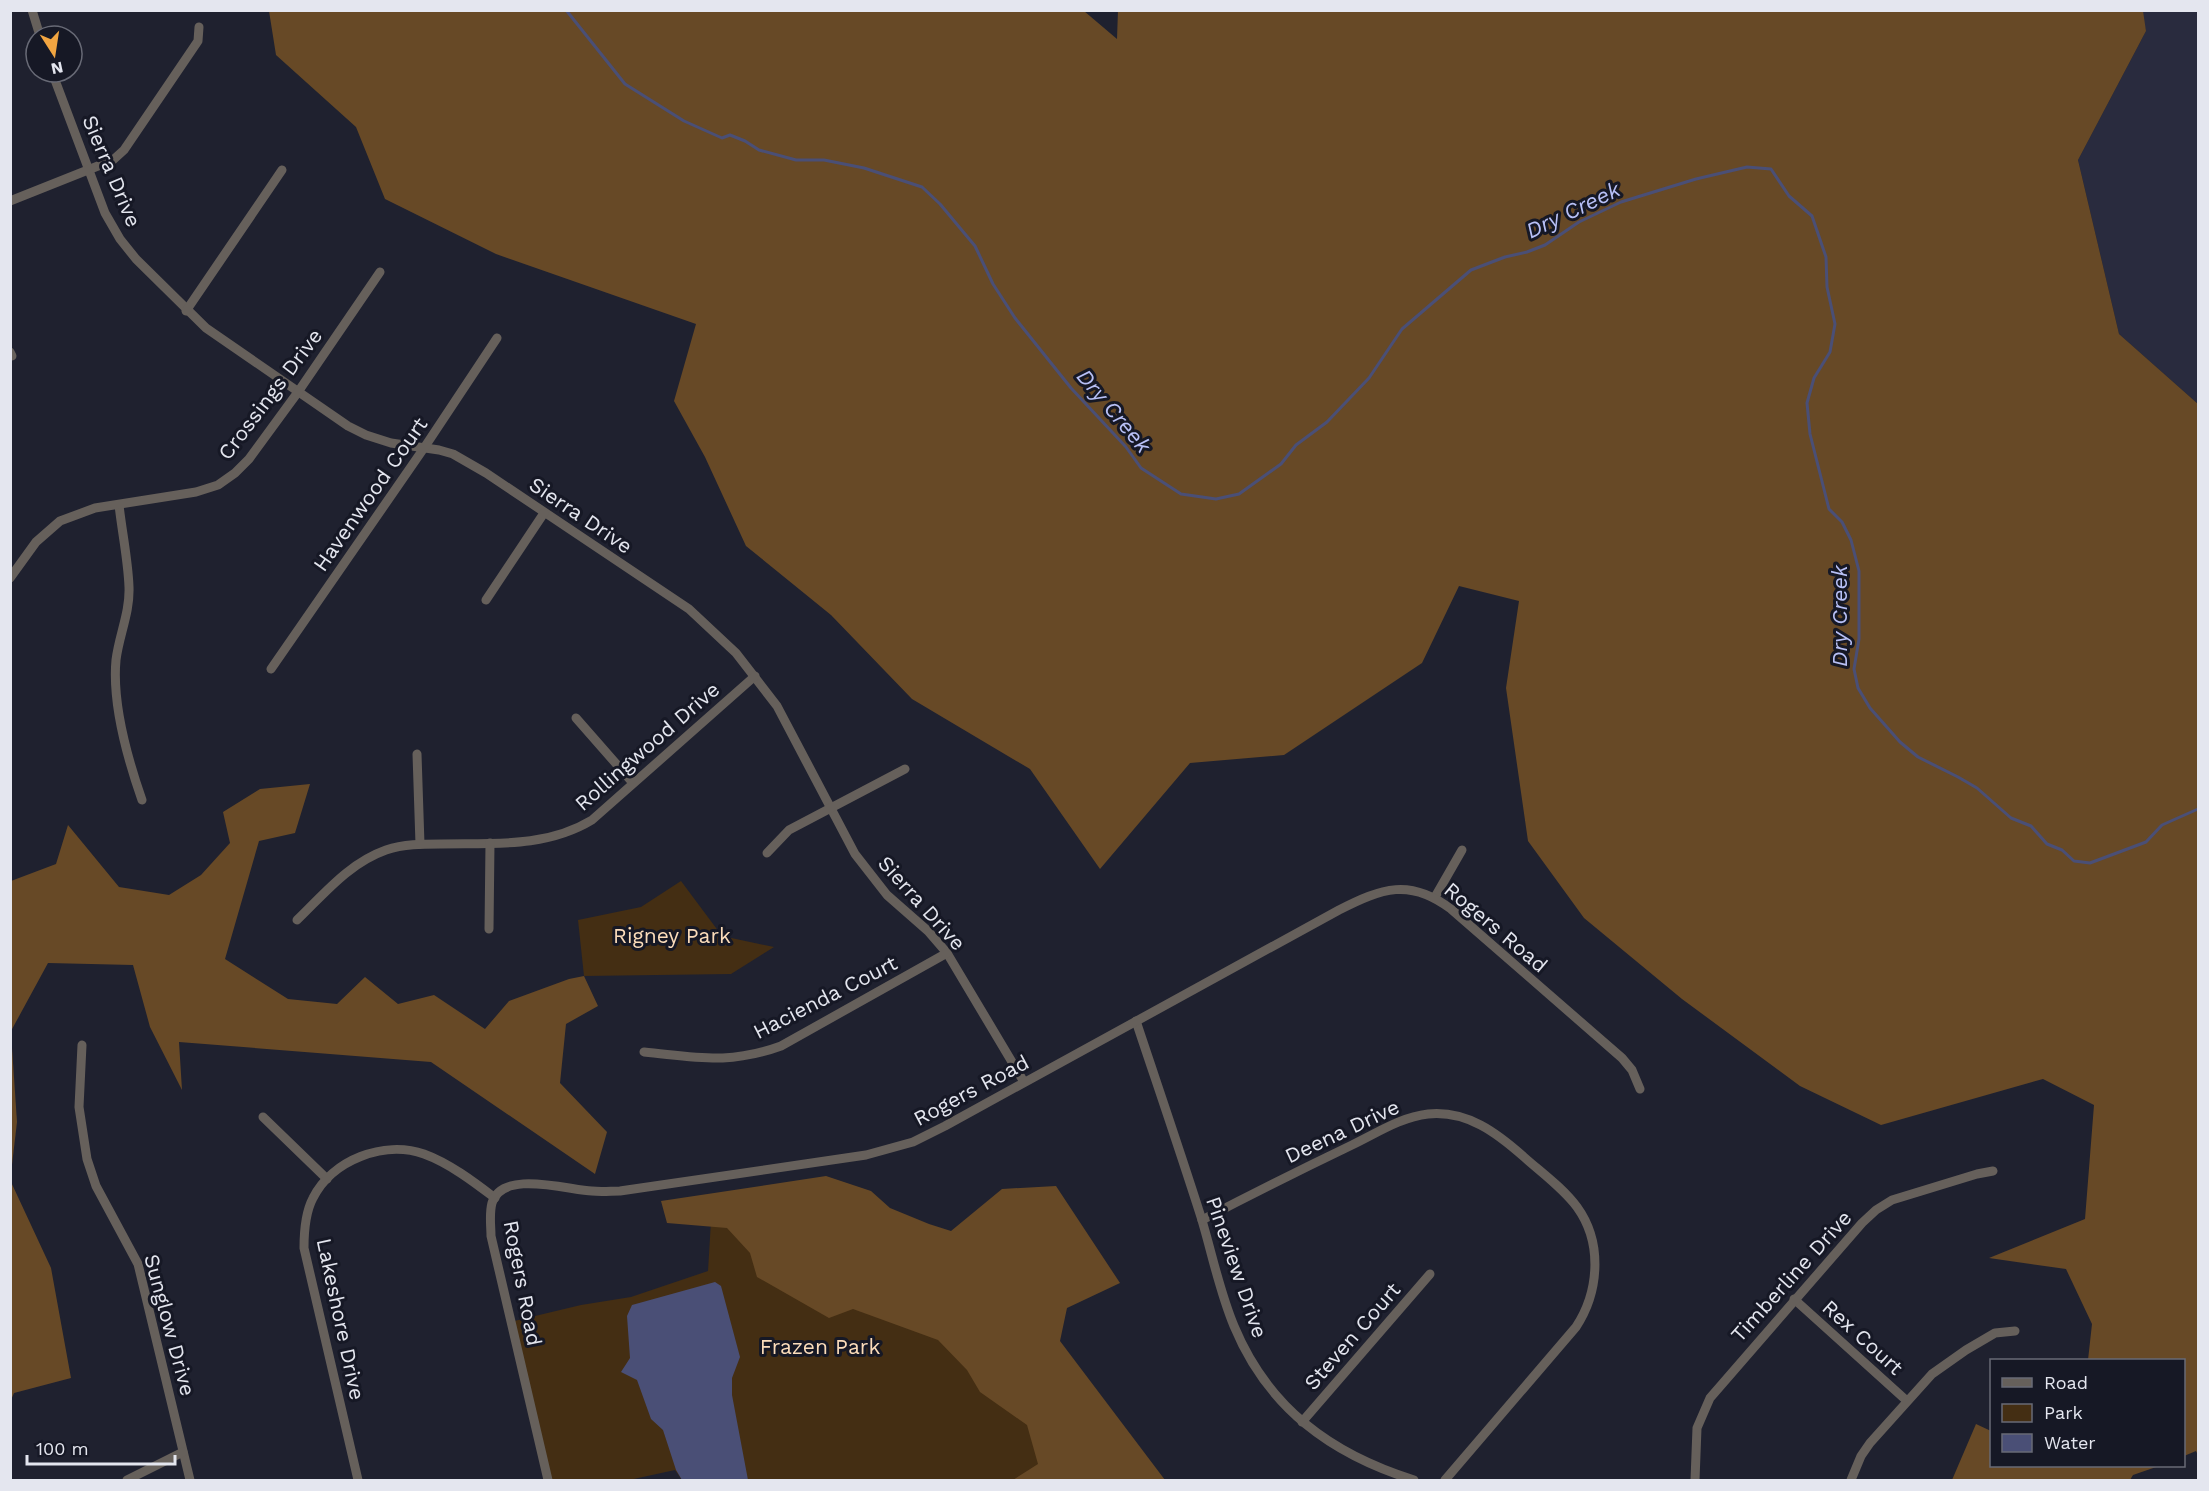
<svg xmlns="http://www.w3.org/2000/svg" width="2209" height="1491" font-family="'Work Sans',sans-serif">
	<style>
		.built { fill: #292b3e }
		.green { fill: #442e13 }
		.forest { fill: #674926 }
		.water { fill: #4a4f76 }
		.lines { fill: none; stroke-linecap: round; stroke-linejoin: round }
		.stream { stroke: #4a4f76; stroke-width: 3 }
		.minor { stroke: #66605b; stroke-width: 9 }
		.labels { text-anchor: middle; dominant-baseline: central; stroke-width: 6; stroke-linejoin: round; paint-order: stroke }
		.street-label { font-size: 21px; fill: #e4e6ef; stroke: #161825 }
		.park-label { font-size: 21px; fill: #fbdcba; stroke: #161825 }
		.water-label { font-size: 22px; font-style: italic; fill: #b8c0f6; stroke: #161825 }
	</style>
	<rect width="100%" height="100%" fill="#1f212f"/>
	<polygon class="built" points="2141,11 2198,11 2198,404 2119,334 2078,160 2146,31"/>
	<g class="green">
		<polygon points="681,881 722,936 774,947 731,974 584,976 578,920 641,907"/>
		<polygon points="854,1208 1165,1480 682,1480 675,1470 629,1480 548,1480 510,1322 581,1305 631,1297 708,1271 711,1221"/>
	</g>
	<g class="forest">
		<polygon points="1084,11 1117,39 1118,10 2143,11 2146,31 2078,160 2119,334 2198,404 2198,1455 2196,1451 2184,1456 2184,1360 2088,1360 2092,1324 2066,1269 1989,1258 2085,1219 2094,1105 2043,1079 1881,1125 1800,1086 1682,999 1584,918 1528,841 1506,688 1519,601 1459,586 1422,663 1284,755 1190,763 1100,869 1030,769 912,699 831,615 746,546 705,457 674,401 696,324 496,254 385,199 356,127 276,55 269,11"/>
		<polygon points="310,784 295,833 259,841 225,959 288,999 337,1004 365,977 398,1004 434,995 485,1029 509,1001 569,979 584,976 598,1006 566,1024 560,1083 607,1132 595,1174 431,1062 179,1042 182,1090 150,1027 133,965 48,963 11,1031 11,881 56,864 68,825 119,887 169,895 201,875 230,843 223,812 260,789"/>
		<polygon points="11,1033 17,1122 11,1173 10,1173"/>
		<polygon points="826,1176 871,1191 890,1208 929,1224 951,1231 1002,1189 1056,1186 1120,1283 1067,1308 1060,1341 1165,1480 1013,1480 1038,1464 1027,1425 980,1392 967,1370 938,1340 853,1309 829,1318 757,1277 750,1253 727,1228 667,1223 661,1201"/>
		<polygon points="11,1182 51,1268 71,1378 14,1393 11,1400"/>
		<polygon points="1976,1424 1991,1431 1992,1466 2159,1466 2133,1475 2130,1480 1952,1480"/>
	</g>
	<polygon class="water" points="715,1282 721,1286 740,1357 732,1378 732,1395 748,1480 682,1480 676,1470 663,1430 651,1419 637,1380 621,1372 630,1358 627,1316 632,1305"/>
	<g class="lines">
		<polyline class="stream" points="566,10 625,84 684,121 722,138 730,135 745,141 759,150 796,160 824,160 864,168 922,187 940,204 975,246 993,284 1015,318 1071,388 1126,447 1141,468 1181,494 1216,499 1239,494 1281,464 1296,445 1327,422 1369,378 1402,329 1471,270 1505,257 1527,252 1545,245 1579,222 1621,202 1696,179 1747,167 1771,169 1789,196 1812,216 1826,257 1827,287 1835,324 1830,352 1814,378 1807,403 1810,434 1829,509 1842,522 1851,540 1859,571 1859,639 1854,669 1858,688 1870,708 1900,742 1918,757 1958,777 1977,788 2011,818 2031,826 2047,844 2062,850 2074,861 2090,863 2146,842 2162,825 2198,809"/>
		<g class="minor">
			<polyline points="32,10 40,36"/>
			<polyline points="52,72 105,213 120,239 136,259 206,328 348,426 366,435 391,443 439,450 453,454 486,473 689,609 736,653 777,706 855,854 887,895 928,931 947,953 1024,1082"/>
			<polyline points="10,201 113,160 124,150 198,41 199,27"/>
			<polyline points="186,311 282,170"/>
			<polyline points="10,352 12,356"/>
			<path d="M119,505C122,532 128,560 129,587C130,613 119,635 116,660C112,703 128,760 142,800"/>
			<polyline points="10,578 36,542 60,521 95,508 196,492 218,485 235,473 249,459 298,392 380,272"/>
			<polyline points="486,600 544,513"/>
			<polyline points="271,669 424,448 497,338"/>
			<polyline points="576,718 633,783"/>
			<polyline points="417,754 420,844"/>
			<polyline points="767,853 789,830 905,769"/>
			<polyline points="1435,897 1462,850"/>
			<path d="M297,920C324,894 349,863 386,850C404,844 422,844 441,844C493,843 546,848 592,820L755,676"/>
			<polyline points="489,929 490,843"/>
			<path d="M1136,1021C1158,1087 1180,1151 1201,1217C1212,1253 1219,1290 1234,1326C1268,1408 1331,1454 1414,1480"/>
			<polyline points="82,1045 79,1107 87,1159 96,1186 138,1264 190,1480"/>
			<path d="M644,1052C697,1057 729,1065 781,1046L947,953"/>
			<polyline points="263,1117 327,1179"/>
			<path d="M1202,1220C1252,1194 1302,1169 1352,1145C1377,1133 1401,1117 1428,1114C1467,1110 1497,1133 1524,1157C1542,1173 1563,1188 1577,1207C1603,1243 1599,1292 1576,1327L1445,1480"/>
			<polyline points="1794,1299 1907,1401"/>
			<polyline points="1302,1422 1430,1274"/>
			<polyline points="127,1480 183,1452"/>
			<path d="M358,1480L304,1248C304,1231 305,1213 313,1198C332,1160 384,1140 424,1154C449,1163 474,1182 495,1198"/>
			<path d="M548,1480L491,1236C491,1226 489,1214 492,1203C502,1169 568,1190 592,1191C601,1192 611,1191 620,1191L866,1155L913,1142L945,1126L1339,910C1382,888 1410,878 1451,909L1622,1058L1632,1070L1640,1089"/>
			<polyline points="1695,1480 1697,1428 1710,1398 1862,1223 1876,1210 1892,1200 1977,1174 1993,1171"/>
			<polyline points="1851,1480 1861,1456 1870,1443 1932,1374 1966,1350 1995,1333 2015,1331"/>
		</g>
	</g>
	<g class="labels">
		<g class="street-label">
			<text transform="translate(112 171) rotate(67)">Sierra Drive</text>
			<text transform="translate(270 394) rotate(-53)">Crossings Drive</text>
			<text transform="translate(370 494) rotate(-55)">Havenwood Court</text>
			<text transform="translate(581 515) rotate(34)">Sierra Drive</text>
			<text transform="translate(647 746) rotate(-41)">Rollingwood Drive</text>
			<text transform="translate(922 903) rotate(48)">Sierra Drive</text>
			<text transform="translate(1496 927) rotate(40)">Rogers Road</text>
			<text transform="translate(825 997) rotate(-27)">Hacienda Court</text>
			<text transform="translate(971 1090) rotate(-28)">Rogers Road</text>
			<text transform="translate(1342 1131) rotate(-25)">Deena Drive</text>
			<text transform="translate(1237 1267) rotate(71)">Pineview Drive</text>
			<text transform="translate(1791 1276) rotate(-48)">Timberline Drive</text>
			<text transform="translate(523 1283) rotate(79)">Rogers Road</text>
			<text transform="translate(341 1319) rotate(78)">Lakeshore Drive</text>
			<text transform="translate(170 1325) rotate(75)">Sunglow Drive</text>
			<text transform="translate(1352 1336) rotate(-49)">Steven Court</text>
			<text transform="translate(1863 1337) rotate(42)">Rex Court</text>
		</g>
		<g class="park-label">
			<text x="672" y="935">Rigney Park</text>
			<text x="820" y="1346">Frazen Park</text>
		</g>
		<g class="water-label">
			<text transform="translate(1573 210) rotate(-26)">Dry Creek</text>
			<text transform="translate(1114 411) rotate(50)">Dry Creek</text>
			<text transform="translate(1839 616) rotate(-90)">Dry Creek</text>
		</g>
	</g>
	<rect width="2209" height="1491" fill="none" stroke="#e4e6ef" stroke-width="24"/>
	<rect x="1990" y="1359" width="195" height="108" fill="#161825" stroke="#686a76" stroke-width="1.5"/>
	<rect x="2002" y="1378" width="30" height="9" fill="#66605b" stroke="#686a76" stroke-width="1.5"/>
	<text x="2044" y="1389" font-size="18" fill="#e4e6ef">Road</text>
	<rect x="2002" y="1404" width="30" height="18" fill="#442e13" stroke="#686a76" stroke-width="1.5"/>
	<text x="2044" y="1419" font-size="18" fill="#e4e6ef">Park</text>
	<rect x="2002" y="1434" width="30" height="18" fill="#4a4f76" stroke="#686a76" stroke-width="1.5"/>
	<text x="2044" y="1449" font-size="18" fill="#e4e6ef">Water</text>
	<g transform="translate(54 54) rotate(168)"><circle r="28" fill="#161825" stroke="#686a76" stroke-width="1.5"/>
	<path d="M0-4.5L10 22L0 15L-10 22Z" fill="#f2a541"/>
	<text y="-9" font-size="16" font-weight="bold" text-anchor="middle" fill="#e4e6ef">N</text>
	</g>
	<path d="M27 1455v9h148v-9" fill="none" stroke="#e4e6ef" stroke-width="3"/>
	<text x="36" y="1455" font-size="18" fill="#e4e6ef" stroke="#161825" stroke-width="4.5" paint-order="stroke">100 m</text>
</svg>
